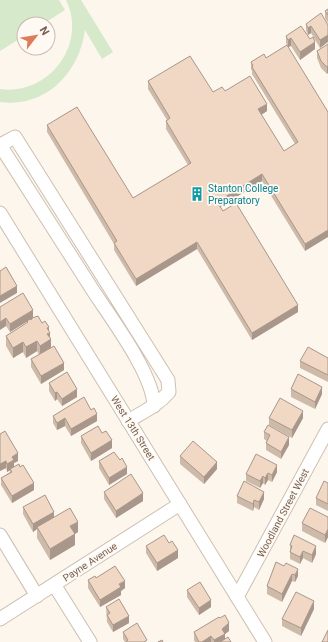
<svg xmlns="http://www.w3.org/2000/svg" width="328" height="642" font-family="Roboto,sans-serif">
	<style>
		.green { fill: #d6e9cb }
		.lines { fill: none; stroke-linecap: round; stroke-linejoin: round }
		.minor-casing { stroke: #cebfb2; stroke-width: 15 }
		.minor { stroke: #fff; stroke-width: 13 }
		.wall { fill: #cebaa9 }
		.shaded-wall { fill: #a8978a }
		.building { fill: #f0d8c5; stroke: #a8978a }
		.labels { text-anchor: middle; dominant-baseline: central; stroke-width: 3.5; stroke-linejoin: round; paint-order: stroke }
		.culture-label { font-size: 10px; fill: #0d838f; stroke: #fefaf3; text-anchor: start }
		.street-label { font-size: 10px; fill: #765f50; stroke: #fefaf3 }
	</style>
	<rect width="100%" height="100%" fill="#fcf6ec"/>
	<g class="green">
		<polygon points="0,0 59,0 65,10 43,24 24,24 24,36 0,51"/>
		<path d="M66,0H81L113,52L102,59L85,30C79,73 46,108 0,102V89C48,96 88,45 66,0Z"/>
	</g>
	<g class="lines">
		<defs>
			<g id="minor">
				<polyline points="0,213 265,642"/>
				<path d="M128,421C143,412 158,405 169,392L168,380L15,137L0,145C31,193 61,241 92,289C110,317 153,373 154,406"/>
				<polyline points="0,535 37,596"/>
				<polyline points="55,586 90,642"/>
				<polyline points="237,597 328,429"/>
				<polyline points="0,619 180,504"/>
			</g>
		</defs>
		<use href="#minor" class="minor-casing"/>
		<use href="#minor" class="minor"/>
	</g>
	<g class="wall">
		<polygon points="328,9 328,23 325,18 325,11"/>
		<polygon points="306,24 328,25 320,48 311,33 308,35 306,31"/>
		<polygon points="286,36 315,49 300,60 291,46 288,47 328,112 305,251 262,181 220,207 298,312 252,340 197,249 136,286 114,250 114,244 47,132 47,125 133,198 188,165 166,129 166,121 167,120 148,89 148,81 213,92 225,91 267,111 261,115 284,151 295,144 252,74 252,71 251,69 251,62 266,58 287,45 286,43"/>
		<polygon points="328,44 327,74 321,68 317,58 317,51"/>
		<polygon points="0,307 33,318 42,323 49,331 51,348 64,370 41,384 31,367 31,359 39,355 37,351 26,358 23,352 13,358 6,346 6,336 27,323 27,321 10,332 6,326"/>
		<polygon points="328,358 328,382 300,368 300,361"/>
		<polygon points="49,383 77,397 62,406 57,399 55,401 49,391"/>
		<polygon points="291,389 322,394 315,409 291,397"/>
		<polygon points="53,416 97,421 71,436 65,426 57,430 53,423"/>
		<polygon points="269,418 303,418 292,438 269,425"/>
		<polygon points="264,432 289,445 281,459 266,450 266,443 267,441 264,439"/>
		<polygon points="0,434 18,461 14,463 14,467 34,490 12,503 1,485 1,478 10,472 10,470 7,472 6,468 0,471"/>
		<polygon points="81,436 112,448 91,461 81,443"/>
		<polygon points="180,456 217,469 204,484 180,464"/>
		<polygon points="99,461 127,474 109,485 99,468"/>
		<polygon points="277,472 272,482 268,480 265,485 263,483 260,488 246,481 246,474"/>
		<polygon points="328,483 328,511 316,505 316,498"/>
		<polygon points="104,492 143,501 116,518 104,499"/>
		<polygon points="237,496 264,499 259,510 254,507 253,511 237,503"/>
		<polygon points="23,507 54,517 78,532 75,534 75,545 50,560 37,538 37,529 33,532 23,514"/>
		<polygon points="328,517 328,537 325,543 302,531 302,523"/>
		<polygon points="290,545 316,554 312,563 303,558 300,564 290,559"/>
		<polygon points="146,546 178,558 157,571 146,553"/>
		<polygon points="276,562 298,576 295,582 292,581 282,602 267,594 267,586"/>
		<polygon points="96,578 125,588 121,591 121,595 100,607 88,588 88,580"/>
		<polygon points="187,590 211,607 199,615 187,597"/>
		<polygon points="106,607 129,623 113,632 107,622"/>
		<polygon points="314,609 301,636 282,626 282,619"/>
		<polygon points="229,631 225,634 225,639 231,642 195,642 194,640 194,632"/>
		<polygon points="123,632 147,642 125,642 123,639"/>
	</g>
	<g class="shaded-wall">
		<polygon points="311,26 311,33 308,35 308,28"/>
		<polygon points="328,35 328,42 320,48 320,40"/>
		<polygon points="291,38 291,46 288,47 288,40"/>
		<polygon points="315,42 315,49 300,60 300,52"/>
		<polygon points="328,66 328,73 327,74 327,67"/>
		<polygon points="267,104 267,111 258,117 258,109"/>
		<polygon points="262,174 262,181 217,209 217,202"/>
		<polygon points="328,230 328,237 305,251 305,244"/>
		<polygon points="197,242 197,249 136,286 136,279"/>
		<polygon points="17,286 17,293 0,303 0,296"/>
		<polygon points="298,305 298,312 252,340 252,333"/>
		<polygon points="33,310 33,318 10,332 10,324"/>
		<polygon points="6,318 6,326 0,330 0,322"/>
		<polygon points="49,327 49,333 50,333 50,340 51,339 51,350 40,356 40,346 47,328"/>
		<polygon points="37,341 37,351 26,358 26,347"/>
		<polygon points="23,342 23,352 13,358 13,348"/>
		<polygon points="64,363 64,370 41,384 41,376"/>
		<polygon points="322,387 322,394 315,409 315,402"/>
		<polygon points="77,389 77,397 62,406 62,399"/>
		<polygon points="57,392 57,399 55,401 55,393"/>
		<polygon points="303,411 303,418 292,438 292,430"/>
		<polygon points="97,414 97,421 71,436 71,429"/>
		<polygon points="65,418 65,426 57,430 57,423"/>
		<polygon points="289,437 289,445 281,459 281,452"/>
		<polygon points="112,440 112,448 91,461 91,453"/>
		<polygon points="18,453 18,461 14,463 14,468 7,472 7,464 12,457"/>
		<polygon points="6,461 6,468 0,471 0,464"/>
		<polygon points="217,462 217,469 204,484 204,477"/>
		<polygon points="277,465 277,472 272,482 272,475"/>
		<polygon points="127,467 127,474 109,485 109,478"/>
		<polygon points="268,473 268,480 265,485 265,478"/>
		<polygon points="263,476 263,483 260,488 260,481"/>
		<polygon points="34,483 34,490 12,503 12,496"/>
		<polygon points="264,492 264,499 259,510 259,502"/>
		<polygon points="143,493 143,501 116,518 116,511"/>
		<polygon points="254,500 254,507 253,511 253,504"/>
		<polygon points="54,512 54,519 37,527 37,529 33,532 33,524"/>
		<polygon points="78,522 78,532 70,537 70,526"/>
		<polygon points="328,529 328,537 325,543 325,535"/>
		<polygon points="75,534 75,545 50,560 50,549"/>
		<polygon points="316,546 316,554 312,563 312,555"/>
		<polygon points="178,550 178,558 157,571 157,563"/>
		<polygon points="303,551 303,558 300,564 300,557"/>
		<polygon points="298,569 298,576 295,582 295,575"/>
		<polygon points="292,574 292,581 282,602 282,594"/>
		<polygon points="125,581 125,588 121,591 121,595 100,607 100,600 119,584"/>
		<polygon points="211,600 211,607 199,615 199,608"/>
		<polygon points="314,601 314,609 301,636 301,628"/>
		<polygon points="129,616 129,623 113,632 113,625"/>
		<polygon points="229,623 229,631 225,634 225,641 223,642 214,642 214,640 222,629"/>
		<polygon points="211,636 211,642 202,642"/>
	</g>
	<g class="building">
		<polygon points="328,9 328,15 325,11"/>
		<polygon points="321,13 328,25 328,35 320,40 311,26 308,28 306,24"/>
		<polygon points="301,26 310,39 313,37 315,42 300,52 291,38 288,40 286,36"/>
		<polygon points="328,44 328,66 327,67 321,61 317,51"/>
		<polygon points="287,45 328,112 328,230 305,244 262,174 217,202 223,211 236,203 298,305 252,333 197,242 136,279 114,243 117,241 47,125 77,107 133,198 191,163 166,121 170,118 148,81 190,56 213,92 222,87 225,91 250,76 267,104 258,109 284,151 298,142 252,67 253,66 251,62 264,54 266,58"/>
		<polygon points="6,267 17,286 0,296 0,271"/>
		<polygon points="23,293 33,310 10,324 6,318 0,322 0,307"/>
		<polygon points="38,316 42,323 45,321 49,327 47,328 50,333 47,334 51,339 40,346 37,341 26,347 23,342 13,348 6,336 28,322 27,321 30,319 31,320 32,318"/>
		<polygon points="54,346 64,363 41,376 31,359"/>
		<polygon points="308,347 328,358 328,375 300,361"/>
		<polygon points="67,372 77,389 62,399 57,392 55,393 49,383"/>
		<polygon points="298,374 322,387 315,402 291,389"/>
		<polygon points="84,397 91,410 94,408 97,414 71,429 65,418 57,423 53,416"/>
		<polygon points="280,398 303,411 292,430 269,418"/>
		<polygon points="268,425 289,437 281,452 266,443 270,435 264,432"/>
		<polygon points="98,426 102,433 106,431 112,440 91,453 81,436"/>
		<polygon points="5,431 18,453 12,457 14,460 7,464 6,461 0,464 0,434"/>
		<polygon points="193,441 217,462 204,477 180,456"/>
		<polygon points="114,452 120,460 122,458 127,467 109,478 99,461"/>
		<polygon points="256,454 277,465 272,475 268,473 265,478 263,476 260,481 246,474"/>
		<polygon points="19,464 20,467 23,465 34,483 12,496 1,478 12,472 10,469"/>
		<polygon points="131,474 143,493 116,511 104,492"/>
		<polygon points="244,481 264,492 259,502 254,500 253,504 237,496"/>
		<polygon points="324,481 328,483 328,504 316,498"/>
		<polygon points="45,495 54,512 33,524 23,507"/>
		<polygon points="70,508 78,522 70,526 75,534 50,549 37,527"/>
		<polygon points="310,508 328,517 328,529 325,535 302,523"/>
		<polygon points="164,535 169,543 172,541 178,550 157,563 146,546"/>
		<polygon points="294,535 316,546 312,555 303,551 300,557 290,552 292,546 290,545"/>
		<polygon points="276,562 284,566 286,563 298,569 295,575 292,574 282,594 267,586"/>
		<polygon points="115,566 125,581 119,584 121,587 100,600 88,580 95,576 96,578"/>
		<polygon points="200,582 211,600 199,608 187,590"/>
		<polygon points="296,592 314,601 301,628 282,619"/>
		<polygon points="119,599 129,616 113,625 107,615 110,613 106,607"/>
		<polygon points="225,615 229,623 222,629 225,634 214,640 211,636 202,642 199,642 194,632 219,617 220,618"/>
		<polygon points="137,623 147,640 144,642 126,642 128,640 123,632"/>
		<polygon points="328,630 328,642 322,642"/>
		<polygon points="228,637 231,642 220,642"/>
		<polygon points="162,640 163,642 158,642"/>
	</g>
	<defs>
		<symbol id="building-bare" viewBox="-9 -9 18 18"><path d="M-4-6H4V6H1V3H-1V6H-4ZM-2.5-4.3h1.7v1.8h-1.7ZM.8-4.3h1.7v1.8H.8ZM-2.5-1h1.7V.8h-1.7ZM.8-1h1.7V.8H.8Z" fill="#0f9aa8" stroke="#fefaf3" stroke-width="2.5" paint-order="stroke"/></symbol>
	</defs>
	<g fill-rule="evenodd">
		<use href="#building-bare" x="187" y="184" width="20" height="20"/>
	</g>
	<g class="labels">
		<g class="culture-label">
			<text x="208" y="188">Stanton College<tspan x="208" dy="12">Preparatory</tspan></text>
		</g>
		<g class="street-label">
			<text transform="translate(133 428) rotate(58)">West 13th Street</text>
			<text transform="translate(283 513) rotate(-62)">Woodland Street West</text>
			<text transform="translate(90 562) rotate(-33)">Payne Avenue</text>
		</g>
	</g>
	<g transform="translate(36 36) rotate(59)"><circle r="19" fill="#fefaf3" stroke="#c8bcb2"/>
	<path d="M0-3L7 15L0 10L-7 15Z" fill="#dd7d5a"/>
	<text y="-6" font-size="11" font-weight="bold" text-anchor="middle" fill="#765f50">N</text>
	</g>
</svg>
